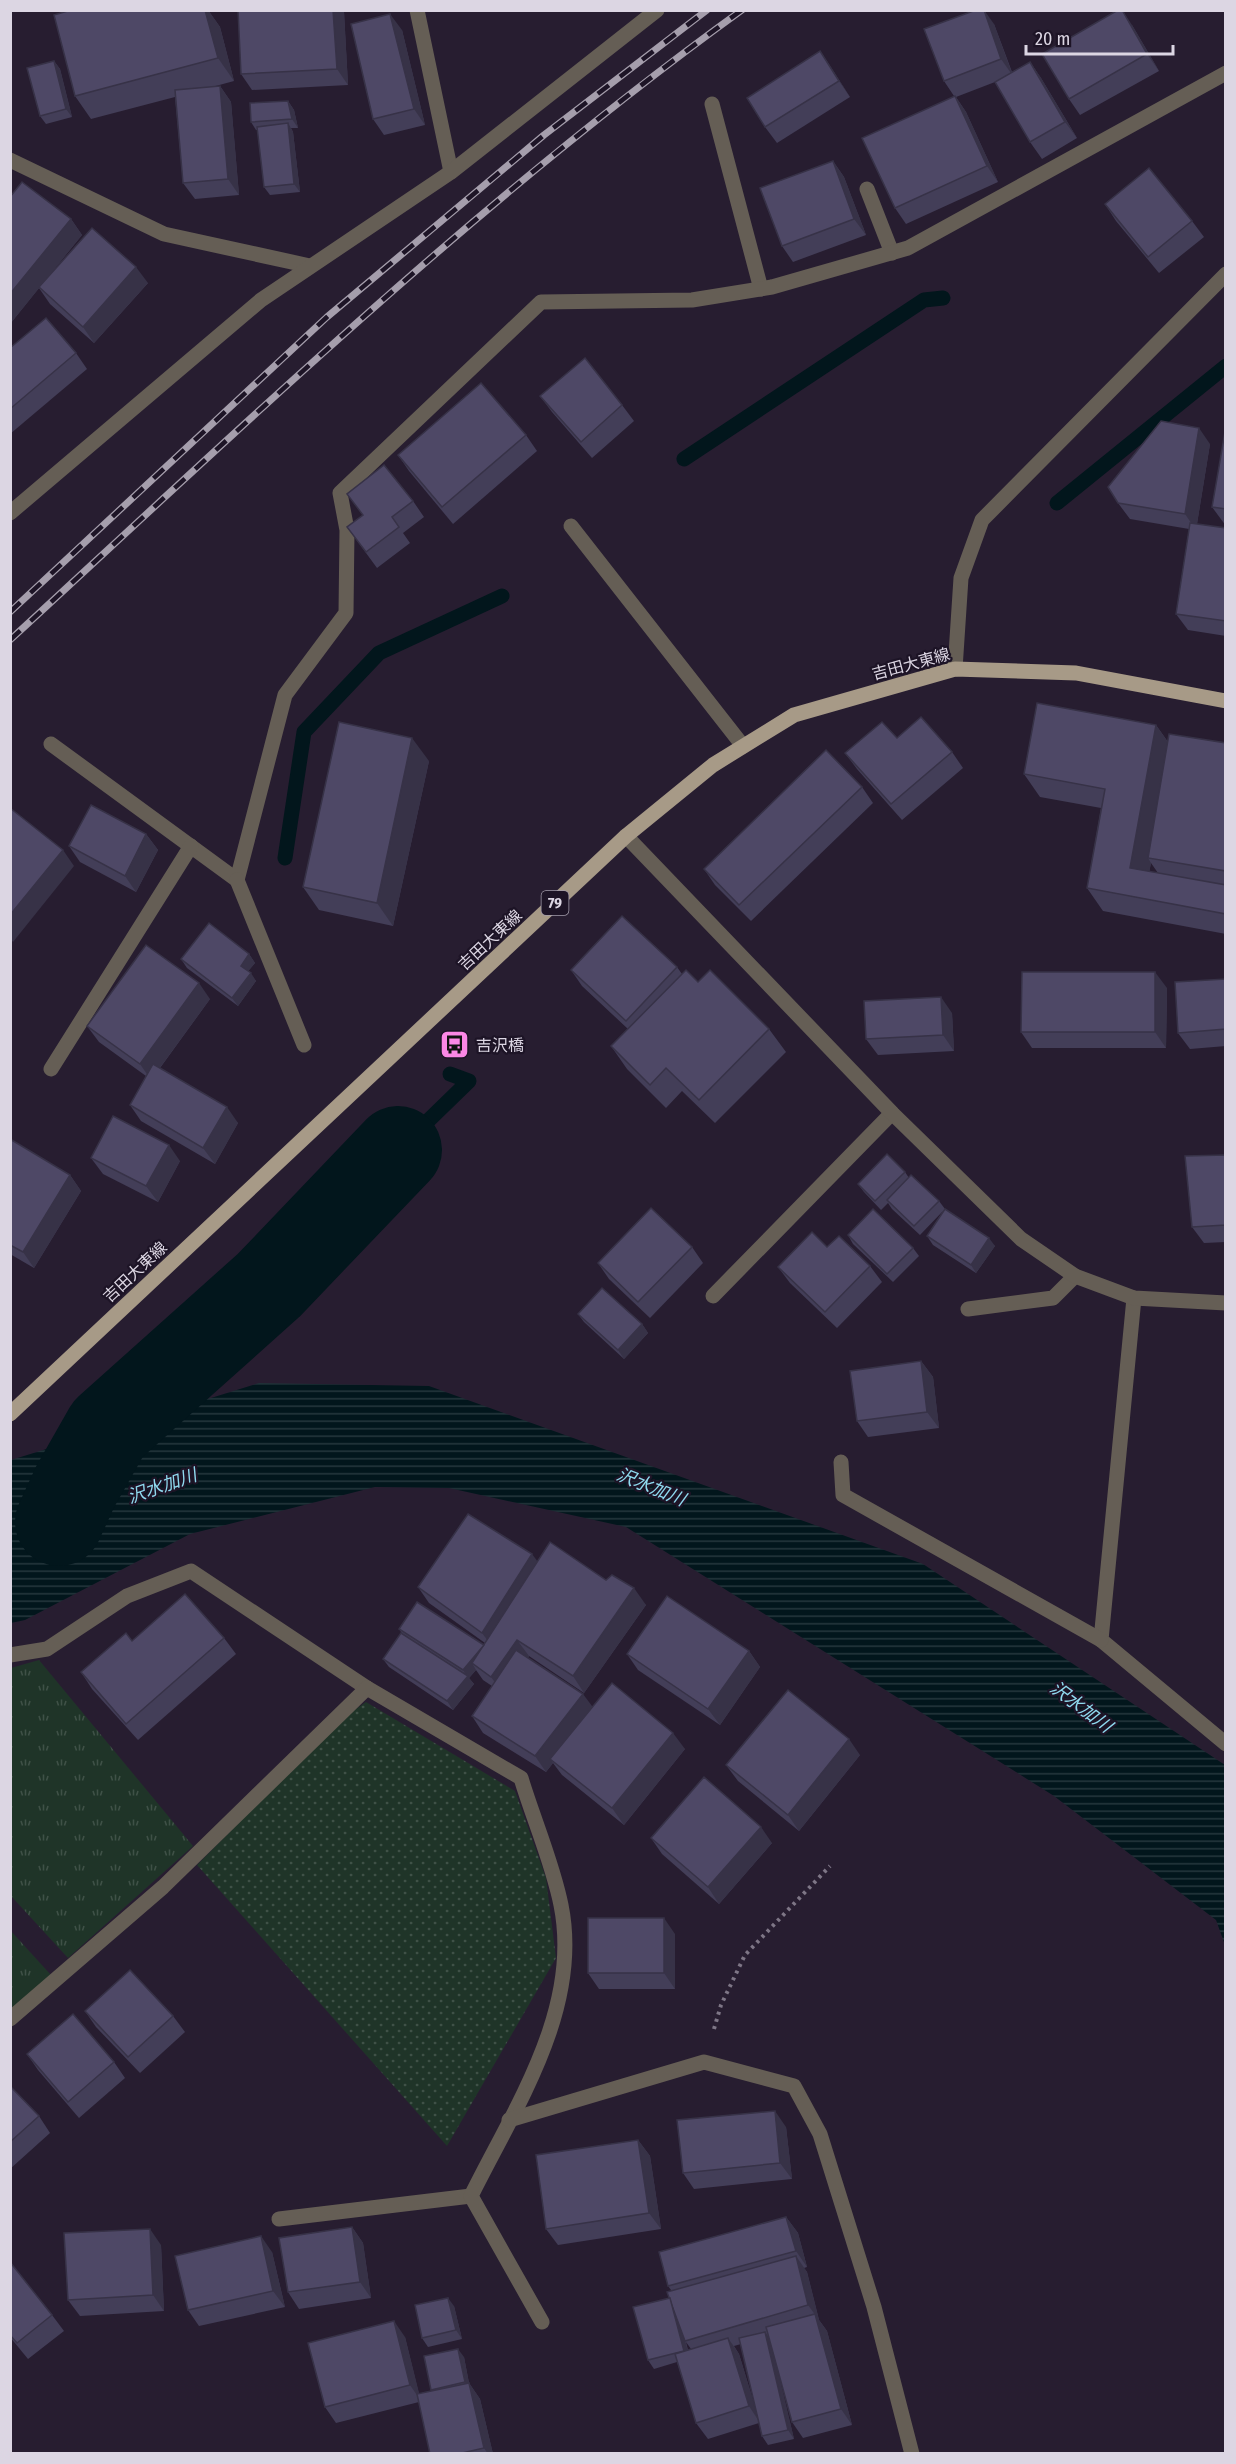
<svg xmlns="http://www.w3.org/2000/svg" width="1236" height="2464" font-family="'Fira Sans Condensed','Noto Sans JP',sans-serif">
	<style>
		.grass { fill: url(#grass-tufts) }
		.garden { fill: url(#garden-dots) }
		.water { fill: url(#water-rules) }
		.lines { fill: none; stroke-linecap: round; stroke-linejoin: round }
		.stream { stroke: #02161c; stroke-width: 15 }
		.river { stroke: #02161c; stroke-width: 88 }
		.path { stroke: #7e7686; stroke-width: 4; stroke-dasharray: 3 4.5; stroke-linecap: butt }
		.service { stroke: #655e55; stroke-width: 15 }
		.minor { stroke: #655e55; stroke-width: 15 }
		.tertiary { stroke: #655e55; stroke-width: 15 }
		.primary { stroke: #a79a87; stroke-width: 15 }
		.rail-casing { stroke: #a59eac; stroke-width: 7 }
		.rail { stroke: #1d1426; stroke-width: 4.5; stroke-dasharray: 14; stroke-linecap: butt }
		.wall { fill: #433e58; fill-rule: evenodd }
		.shaded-wall { fill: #373247 }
		.building { fill: #4e4866; stroke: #373247; stroke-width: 1.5 }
		.labels { text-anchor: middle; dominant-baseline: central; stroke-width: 4.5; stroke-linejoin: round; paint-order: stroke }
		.shield { fill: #1d1426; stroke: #a39caa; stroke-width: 1.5 }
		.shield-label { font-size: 15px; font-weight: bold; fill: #dcd6e3 }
		.street-label { font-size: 16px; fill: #dcd6e3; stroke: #1d1426 }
		.poi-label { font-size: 16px; fill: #dcd6e3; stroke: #1d1426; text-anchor: start }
		.water-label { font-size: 18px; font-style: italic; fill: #8fdaef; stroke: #1d1426 }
	</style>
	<defs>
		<pattern id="grass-tufts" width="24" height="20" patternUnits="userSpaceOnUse" patternTransform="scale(1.5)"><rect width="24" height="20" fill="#1f3428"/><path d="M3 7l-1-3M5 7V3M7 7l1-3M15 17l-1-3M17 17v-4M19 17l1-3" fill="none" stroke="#3f5147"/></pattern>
		<pattern id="garden-dots" width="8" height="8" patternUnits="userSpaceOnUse" patternTransform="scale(1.5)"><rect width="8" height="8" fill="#1f3428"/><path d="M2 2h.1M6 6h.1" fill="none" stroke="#3f5147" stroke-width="1.8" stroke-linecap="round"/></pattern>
		<pattern id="water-rules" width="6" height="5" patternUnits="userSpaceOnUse" patternTransform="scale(1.5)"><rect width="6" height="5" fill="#02161c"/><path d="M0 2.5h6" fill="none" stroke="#26373d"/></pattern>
	</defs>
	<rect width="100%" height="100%" fill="#271d30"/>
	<g class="grass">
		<polygon points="39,1660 193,1846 68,1958 11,1896 11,1668"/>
		<polygon points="10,1930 51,1975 10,2012"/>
	</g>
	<polygon class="garden" points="366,1702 515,1791 546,1878 556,1958 447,2146 197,1865 340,1720"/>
	<polygon class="water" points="259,1383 429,1386 923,1564 1225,1765 1225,1945 1216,1920 1054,1796 626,1527 449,1488 375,1487 190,1534 25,1620 11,1623 11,1460"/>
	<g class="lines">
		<g class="stream">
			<polyline points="684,459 924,300 943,298"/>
			<polyline points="1057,503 1226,366"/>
			<polyline points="285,858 304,732 379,653 502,596"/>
			<polyline points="398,1150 469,1081 450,1074"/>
		</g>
		<polyline class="river" points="59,1522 75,1487 108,1429 269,1285 398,1150"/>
		<polyline class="path" points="714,2029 721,2005 745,1955 830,1866"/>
		<g class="service">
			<polyline points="712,104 761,289"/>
			<polyline points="867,189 892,253"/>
			<polyline points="571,526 743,746"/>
			<polyline points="51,744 237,880 285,695 346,613 347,530 340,493 541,302 692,300 772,287 908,248 1226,73"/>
			<polyline points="237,880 304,1045"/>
			<polyline points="51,1069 191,846"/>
			<polyline points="713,1296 892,1113"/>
			<polyline points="1134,1298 1101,1640 1226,1744"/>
			<polyline points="968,1309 1053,1298 1075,1276"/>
			<polyline points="841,1462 843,1495 1101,1640"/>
			<polyline points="279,2219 471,2196"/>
		</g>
		<g class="minor">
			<polyline points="417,10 451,172"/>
			<polyline points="10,160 164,234 310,266"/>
			<polyline points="10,513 261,300 451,172 657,10"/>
			<polyline points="626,836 892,1113 1021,1239 1075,1276 1134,1298 1226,1303"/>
			<path d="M10,1655L47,1649L127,1596L191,1571L367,1688L521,1778C533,1818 553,1864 561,1905C582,2009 515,2107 471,2196L542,2322"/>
			<polyline points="10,2019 163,1887 367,1688"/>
			<polyline points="509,2120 704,2062 794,2086 820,2134 874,2307 912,2454"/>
		</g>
		<polyline class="tertiary" points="955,669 961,578 982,520 1226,274"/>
		<polyline class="primary" points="10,1414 626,836 713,765 794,715 955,669 1076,673 1226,701"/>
		<defs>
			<g id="rail">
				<polyline points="10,612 327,317 544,135 707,10"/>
				<path d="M10,640C246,423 481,198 742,10"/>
			</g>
		</defs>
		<use href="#rail" class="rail-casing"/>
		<use href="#rail" class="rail"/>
	</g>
	<g class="wall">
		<polygon points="71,10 208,10 220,27 234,81 212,87 220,86 231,102 239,195 195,199 183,183 175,97 91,119 75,96"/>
		<polygon points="238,10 343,10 344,12 348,85 252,90 241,74"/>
		<polygon points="994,24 1012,72 1030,62 1041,78 1077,138 1042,159 1030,142 995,82 956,97 966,112 998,182 906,224 895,208 954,96 944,81"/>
		<polygon points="1132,25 1159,71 1080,115 1069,99"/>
		<polygon points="402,30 425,125 384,135 373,119"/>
		<polygon points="820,51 850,97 777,143 765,127"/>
		<polygon points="54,61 60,69 72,117 46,124 40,116"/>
		<polygon points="288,101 294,110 298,128 291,128 293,132 300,192 270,195 264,187 258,130 256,130 251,122"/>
		<polygon points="833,161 844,177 866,235 793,262 782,246"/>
		<polygon points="1105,204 1192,221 1204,237 1159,273 1116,221"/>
		<polygon points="71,219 82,235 51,273 148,283 94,343 50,304 39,288 10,324"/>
		<polygon points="10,348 76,353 87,369 10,434"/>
		<polygon points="540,396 622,405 634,421 592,458 552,412"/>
		<polygon points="1226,426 1226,526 1212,507"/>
		<polygon points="526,435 537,451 453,524 409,471 398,455"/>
		<polygon points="1210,444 1197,524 1226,528 1226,636 1188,630 1176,614 1189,529 1130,519 1118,503"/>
		<polygon points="347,494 413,501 424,517 403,533 410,543 377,568 347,527 363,515"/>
		<path d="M1156,725L1168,742L1226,743V934L1103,911L1087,888L1101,808L1040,797L1024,774ZM1151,863L1158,873L1149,872Z"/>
		<polygon points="897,738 952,752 963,768 902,820 857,769 845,753"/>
		<polygon points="429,761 393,926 319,910 303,887"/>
		<polygon points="862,787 873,803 751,921 715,885 704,869"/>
		<polygon points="146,834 158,850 136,892 80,862 69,846"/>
		<polygon points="249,954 255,963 248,971 256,981 238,1006 187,968 181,959"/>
		<polygon points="677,967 682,974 698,982 769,1029 786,1052 715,1123 682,1091 666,1108 627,1069 611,1046 628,1029 582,986 571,970"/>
		<polygon points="1226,979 1226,1046 1190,1049 1178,1033"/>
		<polygon points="1167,988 1166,1048 1032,1048 1021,1032"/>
		<polygon points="210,999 160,1068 238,1123 215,1164 141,1121 130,1105 146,1076 99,1042 87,1026"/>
		<polygon points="952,1013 954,1051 878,1055 866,1039"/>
		<polygon points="10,1139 70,1175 81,1191 34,1268 10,1254"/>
		<polygon points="1226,1155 1226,1242 1204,1243 1192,1227"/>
		<polygon points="91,1158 180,1161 158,1202 103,1174"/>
		<polygon points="905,1172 909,1178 939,1201 945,1209 995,1246 976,1273 933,1245 927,1236 943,1211 920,1235 892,1209 888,1203 881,1210 864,1192 858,1184"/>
		<polygon points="848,1235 913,1248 919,1256 893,1282 853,1244"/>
		<polygon points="692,1247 703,1263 650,1318 609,1279 598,1263"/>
		<polygon points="827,1247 870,1266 882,1282 837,1328 790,1283 778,1267"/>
		<polygon points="578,1314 642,1324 648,1333 624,1359 584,1322"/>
		<polygon points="921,1361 933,1377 939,1428 868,1437 857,1421"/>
		<polygon points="538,1562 606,1580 646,1605 584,1693 529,1656 528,1658 592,1707 685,1749 624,1825 562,1775 553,1763 546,1772 483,1733 472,1716 492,1686 483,1680 476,1670 469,1678 474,1684 453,1710 389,1667 383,1659 403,1635 399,1629 484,1645 485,1643 429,1603 418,1587"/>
		<polygon points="224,1638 236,1654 138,1740 92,1689 81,1672 132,1641"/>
		<polygon points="749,1651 760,1667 720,1725 638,1670 627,1654"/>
		<polygon points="860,1755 799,1831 738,1781 726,1765"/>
		<polygon points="651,1838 772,1843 719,1904 662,1854"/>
		<polygon points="675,1934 675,1989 599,1989 588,1973"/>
		<polygon points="85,2011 173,2016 185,2032 140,2073 96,2027"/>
		<polygon points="27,2054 114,2062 125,2078 79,2118 38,2070"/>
		<polygon points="10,2086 39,2116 50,2133 10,2169"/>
		<polygon points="786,2127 792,2179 694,2189 683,2173"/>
		<polygon points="638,2140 650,2156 661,2229 558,2245 546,2229"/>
		<path d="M786,2217L798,2233L807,2267L804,2268L807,2272L819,2320L827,2331L852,2425L803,2438L792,2422L777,2369L794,2439L768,2445L762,2436L759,2423L708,2439L696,2423L677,2362L654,2369L648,2360L670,2298L671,2290L668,2286ZM686,2342L691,2349L688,2350ZM741,2344L756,2410L739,2354L734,2346Z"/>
		<polygon points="352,2227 363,2243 371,2298 299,2309 288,2292"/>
		<polygon points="161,2245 164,2311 80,2316 68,2300"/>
		<polygon points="272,2252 285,2307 199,2326 188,2310"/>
		<polygon points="10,2262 52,2315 64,2331 28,2359 10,2337"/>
		<polygon points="454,2306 462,2339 428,2347 422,2338"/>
		<polygon points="405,2337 419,2394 432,2391 431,2390 464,2357 469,2383 480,2399 493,2454 430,2454 419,2402 336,2423 325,2407"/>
	</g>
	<g class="shaded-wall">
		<polygon points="205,10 208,10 220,27 234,81 218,58"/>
		<polygon points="333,10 343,10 344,12 348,85 337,69"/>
		<polygon points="984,10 994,24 1013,76 1001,59"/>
		<polygon points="1122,10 1132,25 1159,71 1147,54"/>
		<polygon points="390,14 402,30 425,125 414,109"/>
		<polygon points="820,51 831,67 850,97 839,81"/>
		<polygon points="54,61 60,69 72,117 66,109"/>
		<polygon points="1030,62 1041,78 1077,138 1065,122"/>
		<polygon points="220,86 231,102 239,195 228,179"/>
		<polygon points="955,96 966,112 998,182 987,166"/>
		<polygon points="288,101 294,110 298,128 292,119"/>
		<polygon points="288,123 293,132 300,192 294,184"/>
		<polygon points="833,161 844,177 866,235 854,219"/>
		<polygon points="71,219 82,235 10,324 10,294"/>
		<polygon points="136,267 148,283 94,343 83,327"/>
		<polygon points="1199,428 1210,444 1196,530 1185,514"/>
		<polygon points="1156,725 1172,748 1148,858 1151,863 1146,891 1130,868"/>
		<polygon points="412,738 429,761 393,926 377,903"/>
		<polygon points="146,834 158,850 136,892 125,876"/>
		<polygon points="63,850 74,866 13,942 10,938 10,915"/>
		<polygon points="249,954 255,963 246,974 241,966"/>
		<polygon points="1155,972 1167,988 1166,1048 1155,1032"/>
		<polygon points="251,973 256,981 238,1006 232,998"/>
		<polygon points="199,983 210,999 151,1080 140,1064"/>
		<polygon points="941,997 952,1013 954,1051 943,1035"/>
		<polygon points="227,1107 238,1123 215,1164 203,1148"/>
		<polygon points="169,1145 180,1161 158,1202 146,1186"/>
		<polygon points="70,1175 81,1191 34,1268 23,1252"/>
		<polygon points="989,1238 995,1246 976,1273 971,1265"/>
		<polygon points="642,1324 648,1333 624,1359 618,1350"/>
		<polygon points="921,1361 933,1377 939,1428 927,1412"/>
		<polygon points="532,1554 544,1570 494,1649 482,1633"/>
		<polygon points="634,1588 646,1605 584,1693 573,1676"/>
		<polygon points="517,1640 529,1656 503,1693 491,1677"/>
		<polygon points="485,1645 472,1663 476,1670 469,1678 474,1684 453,1710 447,1701 467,1677 463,1670"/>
		<polygon points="749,1651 760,1667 720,1725 708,1709"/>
		<polygon points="583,1694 595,1710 550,1759 553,1763 546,1772 535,1756"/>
		<polygon points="673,1733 685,1749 624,1825 612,1808"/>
		<polygon points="849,1739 860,1755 799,1831 788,1815"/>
		<polygon points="761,1827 772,1843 719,1904 708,1887"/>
		<polygon points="664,1918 675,1934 675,1989 664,1973"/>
		<polygon points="775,2111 786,2127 792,2179 780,2163"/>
		<polygon points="638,2140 650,2156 661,2229 649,2213"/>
		<polygon points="786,2217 798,2233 807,2267 796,2251"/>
		<polygon points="352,2227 363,2243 371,2298 360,2282"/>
		<polygon points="150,2229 161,2245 164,2311 153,2295"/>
		<polygon points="261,2236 272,2252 285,2307 273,2291"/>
		<polygon points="796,2256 807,2272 819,2320 827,2331 852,2425 841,2409 816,2316 808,2305"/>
		<polygon points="448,2298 454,2306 462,2339 456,2330"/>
		<polygon points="670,2298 676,2306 690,2359 684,2351"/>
		<polygon points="394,2321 405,2337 421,2401 410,2385"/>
		<polygon points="765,2332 771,2340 794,2439 788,2430"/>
		<polygon points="728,2338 739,2354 760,2423 749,2406"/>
		<polygon points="458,2349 464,2357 469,2383 480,2399 493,2454 488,2454 484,2448 471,2389 465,2382"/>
	</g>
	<g class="building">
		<polygon points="71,10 205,10 218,58 75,96 54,15"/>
		<polygon points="238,10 333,10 337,69 241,74"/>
		<polygon points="976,10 984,10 1001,59 944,81 924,29"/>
		<polygon points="1118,10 1122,10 1147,54 1069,99 1042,54"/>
		<polygon points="390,14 414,109 373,119 351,24"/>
		<polygon points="820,51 839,81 765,127 747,98"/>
		<polygon points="54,61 66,109 40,116 27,68"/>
		<polygon points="1030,62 1065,122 1030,142 995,82"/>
		<polygon points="220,86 228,179 183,183 175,90"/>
		<polygon points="955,96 987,166 895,208 862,138"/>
		<polygon points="288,101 292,119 251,122 250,103"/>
		<polygon points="288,123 294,184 264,187 257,127"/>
		<polygon points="833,161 854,219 782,246 760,188"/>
		<polygon points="1149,168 1192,221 1148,257 1105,204"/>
		<polygon points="22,182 71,219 10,294 10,197"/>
		<polygon points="92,228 136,267 83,327 39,287"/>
		<polygon points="46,318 76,353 10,409 10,348"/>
		<polygon points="585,358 622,405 581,442 540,396"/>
		<polygon points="481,383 526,435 442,507 398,455"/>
		<polygon points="1161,421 1199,428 1185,514 1118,503 1108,487"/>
		<polygon points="1226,426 1226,509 1212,507"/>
		<polygon points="384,465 413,501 392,517 399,527 366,552 347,527 363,515 347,494"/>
		<polygon points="1190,523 1226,528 1226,621 1176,614"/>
		<polygon points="1037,703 1156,725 1130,868 1226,885 1226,914 1087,888 1105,789 1024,774"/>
		<polygon points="921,717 952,752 891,804 845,753 882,722 897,738"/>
		<polygon points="339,722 412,738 377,903 303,887"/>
		<polygon points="1169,734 1226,743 1226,871 1148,858"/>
		<polygon points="826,750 862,787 739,905 704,869"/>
		<polygon points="91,805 146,834 125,876 69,846"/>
		<polygon points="10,808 63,850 10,915"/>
		<polygon points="622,916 677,967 626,1021 571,970"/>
		<polygon points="209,923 249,954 241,966 251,973 232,998 181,959"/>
		<polygon points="146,945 199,983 140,1064 87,1026"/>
		<polygon points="686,970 698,982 710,970 769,1029 699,1100 666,1068 650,1085 611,1046"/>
		<polygon points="1022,972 1155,972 1155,1032 1021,1032"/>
		<polygon points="1226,979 1226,1029 1178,1033 1175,982"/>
		<polygon points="941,997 943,1035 866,1039 864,1001"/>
		<polygon points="153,1064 227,1107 203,1148 130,1105"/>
		<polygon points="113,1116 169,1145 146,1186 91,1158"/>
		<polygon points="10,1139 70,1175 23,1252 10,1245"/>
		<polygon points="887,1154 905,1172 875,1201 858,1184"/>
		<polygon points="1226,1155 1226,1225 1192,1227 1185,1156"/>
		<polygon points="911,1175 939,1201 914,1226 887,1200"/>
		<polygon points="651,1208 692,1247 638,1302 598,1263"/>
		<polygon points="873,1209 913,1248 887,1274 848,1235"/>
		<polygon points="945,1209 989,1238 971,1265 927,1236"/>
		<polygon points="812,1232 827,1247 839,1236 870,1266 825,1312 778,1267"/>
		<polygon points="602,1288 642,1324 618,1350 578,1314"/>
		<polygon points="921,1361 927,1412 857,1421 850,1371"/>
		<polygon points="468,1514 532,1554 482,1633 418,1587"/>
		<polygon points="550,1542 606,1580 612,1575 634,1588 573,1676 517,1640 491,1677 472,1663"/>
		<polygon points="185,1594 224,1638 126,1724 81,1672 126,1633 132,1641"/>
		<polygon points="667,1596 749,1651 708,1709 627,1654"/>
		<polygon points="417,1602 484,1645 463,1670 399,1629"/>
		<polygon points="401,1633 468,1676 447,1701 383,1659"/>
		<polygon points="516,1650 583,1694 535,1756 472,1716"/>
		<polygon points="612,1683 673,1733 612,1808 550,1759"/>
		<polygon points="788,1690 849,1739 788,1815 726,1765"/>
		<polygon points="704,1777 761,1827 708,1887 651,1838"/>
		<rect x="588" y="1918" width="76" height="55"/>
		<polygon points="130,1970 173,2016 128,2057 85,2011"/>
		<polygon points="73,2014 114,2062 68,2102 27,2054"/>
		<polygon points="10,2086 39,2116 10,2142"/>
		<polygon points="775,2111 780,2163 683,2173 677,2120"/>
		<polygon points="638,2140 649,2213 546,2229 536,2155"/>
		<polygon points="786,2217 796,2251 668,2286 659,2252"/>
		<polygon points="352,2227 360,2282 288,2292 279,2238"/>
		<polygon points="150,2229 153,2295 68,2300 64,2233"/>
		<polygon points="261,2236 273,2291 188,2310 175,2256"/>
		<polygon points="796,2256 808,2305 685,2341 667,2292"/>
		<polygon points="10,2262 52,2315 17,2343 10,2335"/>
		<polygon points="448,2298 456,2330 422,2338 415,2305"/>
		<polygon points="670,2298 684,2351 648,2360 633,2307"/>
		<polygon points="815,2314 841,2409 792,2422 766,2327"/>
		<polygon points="394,2321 410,2385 325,2407 308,2343"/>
		<polygon points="765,2332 788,2430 762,2436 739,2338"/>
		<polygon points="728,2338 749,2406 696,2423 675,2354"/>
		<polygon points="458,2349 465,2382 431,2390 424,2356"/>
		<polygon points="469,2383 484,2448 458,2454 430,2454 417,2394"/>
	</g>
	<defs>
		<symbol id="bus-square" viewBox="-11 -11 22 22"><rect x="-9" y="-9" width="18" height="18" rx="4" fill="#fb87e5" stroke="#1d1426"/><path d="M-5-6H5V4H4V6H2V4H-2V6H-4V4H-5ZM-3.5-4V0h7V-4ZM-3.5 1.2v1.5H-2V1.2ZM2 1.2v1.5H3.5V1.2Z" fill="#111"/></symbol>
	</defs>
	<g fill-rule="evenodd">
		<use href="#bus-square" x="438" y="1028" width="33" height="33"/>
	</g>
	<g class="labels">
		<rect class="shield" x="541.5" y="891" width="27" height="24" rx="4.5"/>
		<g class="shield-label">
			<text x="555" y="903">79</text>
		</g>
		<g class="street-label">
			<text transform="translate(911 664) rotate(-15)">吉田大東線</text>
			<text transform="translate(490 940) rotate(-43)">吉田大東線</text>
			<text transform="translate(135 1272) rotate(-43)">吉田大東線</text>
		</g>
		<g class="poi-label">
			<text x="476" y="1045">吉沢橋</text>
		</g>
		<g class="water-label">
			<text transform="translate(162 1486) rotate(-19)">沢水加川</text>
			<text transform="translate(651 1487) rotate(22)">沢水加川</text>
			<text transform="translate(1081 1707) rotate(37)">沢水加川</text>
		</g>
	</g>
	<rect width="1236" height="2464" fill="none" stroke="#dcd6e3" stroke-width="24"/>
	<path d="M1026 45v9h147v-9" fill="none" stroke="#dcd6e3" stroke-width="3"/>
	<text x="1035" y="45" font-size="18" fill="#dcd6e3" stroke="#1d1426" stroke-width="4.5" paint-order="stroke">20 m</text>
</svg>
